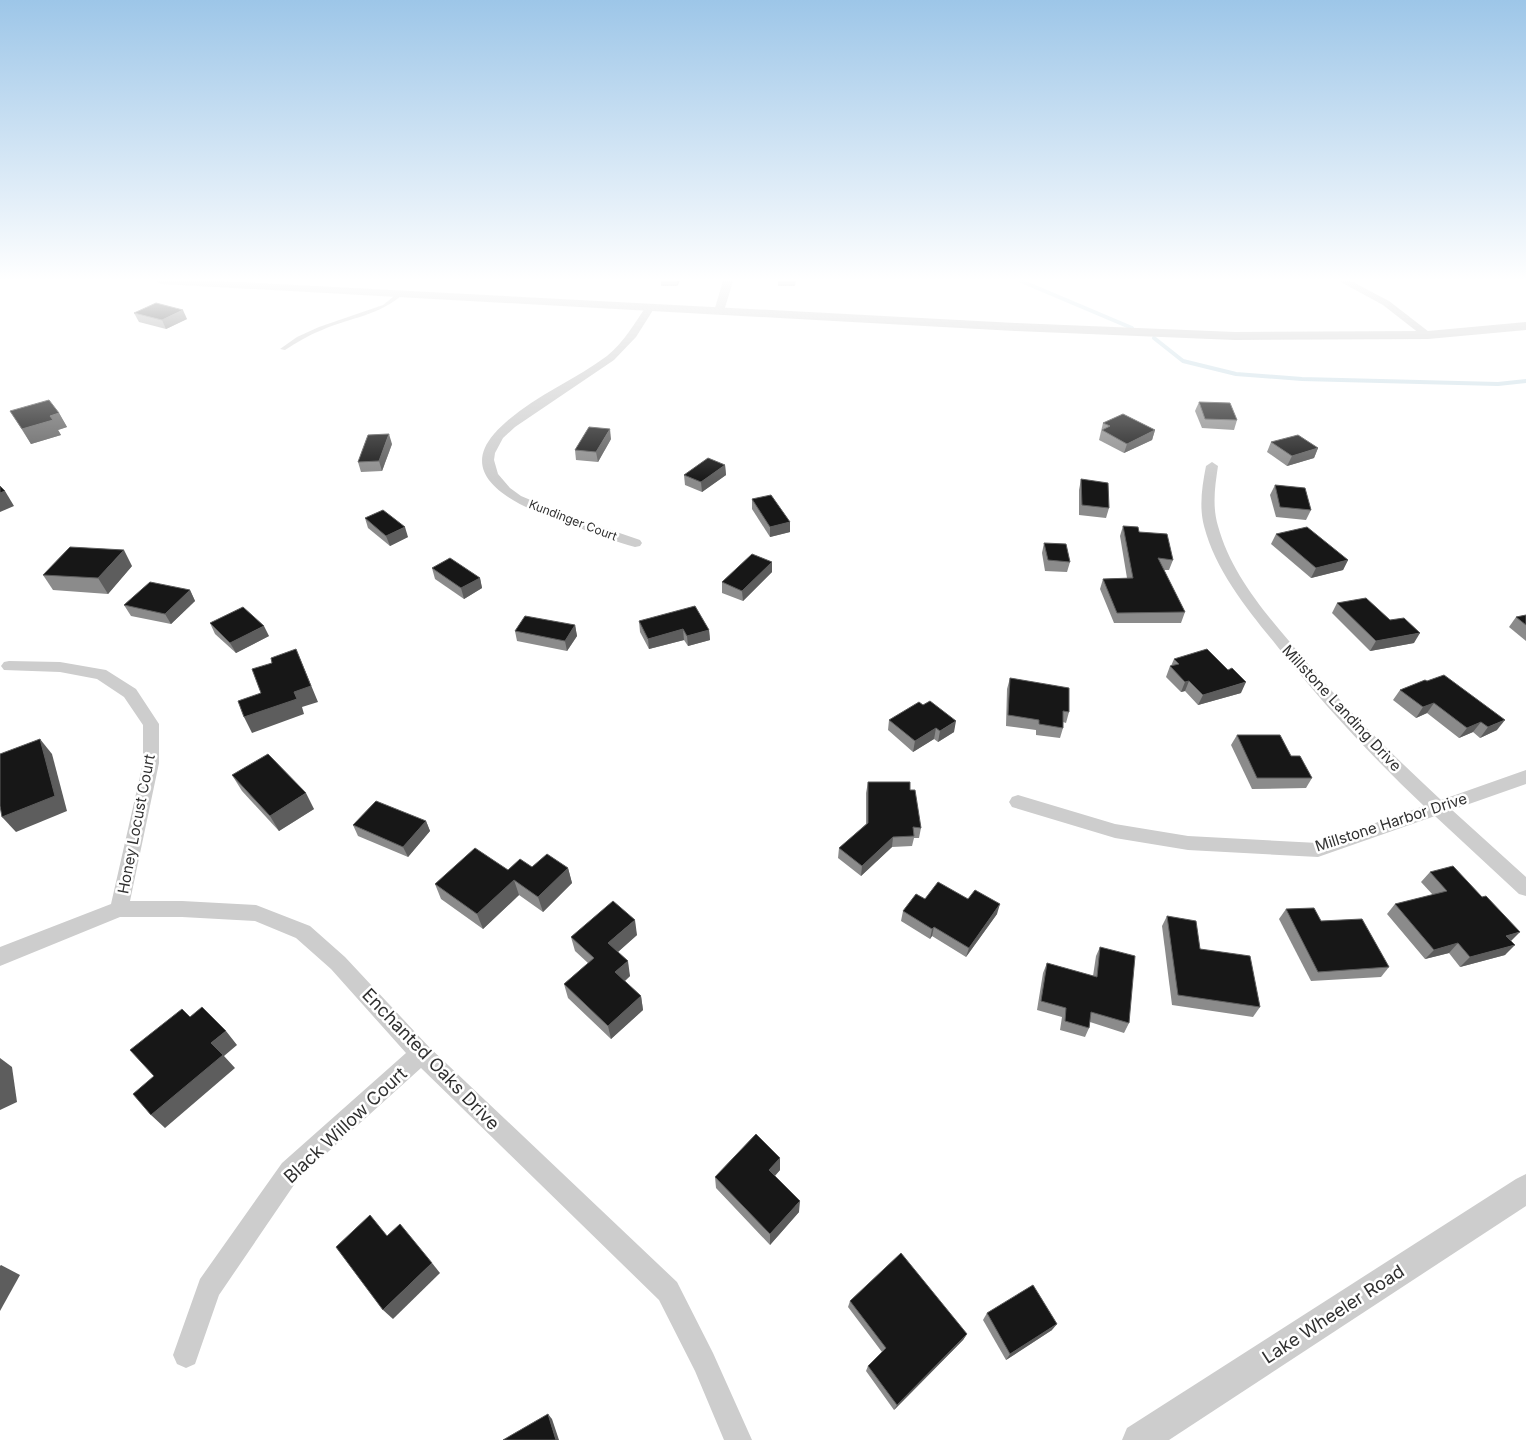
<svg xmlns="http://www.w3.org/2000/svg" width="1526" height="1440" font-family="Inter,sans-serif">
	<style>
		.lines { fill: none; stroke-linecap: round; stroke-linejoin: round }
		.stream { stroke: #cee0e8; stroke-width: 4 }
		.service { fill: #cdcdcd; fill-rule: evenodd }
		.minor { fill: #cdcdcd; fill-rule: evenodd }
		.tertiary { fill: #cdcdcd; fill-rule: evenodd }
		.wall { fill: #8b8b8b }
		.shaded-wall { fill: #5d5d5d }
		.building { fill: #171717; stroke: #5d5d5d }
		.labels { text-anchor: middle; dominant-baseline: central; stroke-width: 5; stroke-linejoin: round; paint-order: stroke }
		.far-street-label { font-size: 12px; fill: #303030; stroke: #fff }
		.street-label { font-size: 15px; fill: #303030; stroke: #fff }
		.near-street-label { font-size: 18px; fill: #303030; stroke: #fff }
	</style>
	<rect width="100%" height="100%" fill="#fff"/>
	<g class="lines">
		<g class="stream">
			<polyline points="1021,281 1132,328"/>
			<polyline points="1154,338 1183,361 1236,374 1302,379 1498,384 1526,381"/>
		</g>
		<path class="service" d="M398,293L403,294C381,315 349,318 322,330C309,335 297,342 285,350L280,349L297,337L319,327L383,305Z"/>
		<g class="minor">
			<polygon points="723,281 733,281 724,311 719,314 714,311"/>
			<polygon points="1339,281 1351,281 1389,301 1433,335 1432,337 1424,337 1383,305"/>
			<path d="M650,304L655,307L636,337L614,360L515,427L503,438L495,453L494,460L498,474L510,488L521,496L564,514L640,540L642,543L640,546L635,547C616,542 596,534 577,527C543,515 449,486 494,434C524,400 571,383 607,356C624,342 635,323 647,305Z"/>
			<path d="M1212,462L1218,466C1215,486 1212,506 1218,526C1230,570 1260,607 1289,641C1335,698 1387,750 1441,800L1526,770V784L1452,810L1526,877V896L1519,894L1435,816L1318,857L1188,850L1115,838L1012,807L1009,802L1012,797L1018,795L1115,824L1188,836L1318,843L1424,806C1371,756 1322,703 1277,646C1248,610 1216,572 1204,526C1199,507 1202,486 1206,466Z"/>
			<polygon points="9,661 60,662 106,670 136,689 159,724 159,763 130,901 182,901 256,905 310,926 345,957 429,1047 677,1282 713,1353 752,1440 724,1440 695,1371 659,1300 421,1068 298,1179 219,1295 195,1364 186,1368 177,1364 173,1355 200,1279 282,1163 406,1053 331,969 296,938 255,921 182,917 120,917 0,966 0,947 111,904 143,763 143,725 124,697 97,679 60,672 4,670 1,666 4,662"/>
		</g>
		<g class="tertiary">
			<polygon points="155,281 221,281 1015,323 1235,332 1428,331 1526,322 1526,330 1428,339 1235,340 1015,331 161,284"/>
			<polygon points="1526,1174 1526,1206 1169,1440 1122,1440 1127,1428 1516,1179"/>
		</g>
	</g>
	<g class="wall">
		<polygon points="661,281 680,281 677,286 661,286"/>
		<polygon points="778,281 796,281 795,286 778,286"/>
		<polygon points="134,313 187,319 166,329 139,322"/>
		<polygon points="1199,402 1237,420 1234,430 1202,428 1195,411"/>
		<polygon points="10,411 59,413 67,427 58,430 61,435 31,444"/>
		<polygon points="1103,423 1155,430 1152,440 1124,453 1099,440"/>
		<polygon points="611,439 598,462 576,460 575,450"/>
		<polygon points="1271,442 1318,448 1314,458 1287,466 1267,452"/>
		<polygon points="392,444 382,471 361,472 358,462"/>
		<polygon points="725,465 726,475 702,492 685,485 684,475"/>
		<polygon points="1081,479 1109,508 1106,518 1079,515 1079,490"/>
		<polygon points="1275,485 1311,510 1306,520 1276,517 1270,495"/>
		<polygon points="752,499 790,522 790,532 770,537 752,509"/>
		<polygon points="365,518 408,537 390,546 368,528"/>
		<polygon points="1123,526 1139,532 1173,560 1169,570 1163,570 1185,612 1181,623 1114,623 1100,589 1103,579 1127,578 1120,536"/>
		<polygon points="1276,534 1348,560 1343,570 1311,578 1271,544"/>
		<polygon points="1044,543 1070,562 1067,572 1045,571 1042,553"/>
		<polygon points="772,562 772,572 743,601 722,593 722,582"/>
		<polygon points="132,566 108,594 53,590 43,575"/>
		<polygon points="432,568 480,578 482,588 464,599 435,579"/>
		<polygon points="190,590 195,601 171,624 131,616 124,605"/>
		<polygon points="1337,603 1414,643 1370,651 1332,613"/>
		<polygon points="1526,615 1526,641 1509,627 1516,617"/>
		<polygon points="639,621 709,630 710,640 688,646 684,640 649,649 640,632"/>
		<polygon points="210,623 269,636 236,653 215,634"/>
		<polygon points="575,625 577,636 567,651 517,641 515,631"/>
		<polygon points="1174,659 1241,693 1198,705 1185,691 1181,692 1166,677 1170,666 1171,666"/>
		<polygon points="1010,678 1069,712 1066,723 1063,722 1063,728 1060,738 1036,735 1036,730 1006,726 1007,689"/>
		<polygon points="1425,680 1497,730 1480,738 1473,732 1459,738 1427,713 1416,718 1393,700 1400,690"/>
		<polygon points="889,720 954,732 938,742 934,739 913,752 888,730"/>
		<polygon points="1237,735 1291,756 1312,778 1306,788 1252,789 1231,745"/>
		<polygon points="232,775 314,809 279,831 242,791"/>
		<polygon points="868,782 910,790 921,828 919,838 914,838 912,846 892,847 861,876 838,858 839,848 866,824 866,793"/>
		<polygon points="426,821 430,831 408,857 358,836 353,825"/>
		<polygon points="532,867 568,868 572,883 543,912 519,895 483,929 441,899 435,884 508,870"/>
		<polygon points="1430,872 1511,941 1505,955 1460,967 1449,953 1425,959 1387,914 1395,904 1433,895 1421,882"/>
		<polygon points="925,899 968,899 997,914 966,957 932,936 930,939 901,921 903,911"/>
		<polygon points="1286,909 1321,921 1389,967 1381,977 1311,981 1279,919"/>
		<polygon points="1167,916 1260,1007 1253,1017 1172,1005 1162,926"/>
		<polygon points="637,935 618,952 630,976 625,981 641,996 643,1010 611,1039 568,998 564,984 588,963 575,951 571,937"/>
		<polygon points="1100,947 1129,1023 1124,1033 1090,1022 1089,1028 1085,1037 1060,1030 1062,1017 1037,1010 1043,973 1047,963 1093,976 1096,956"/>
		<polygon points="780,1158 780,1170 775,1176 799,1212 770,1245 716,1188 715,1177"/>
		<polygon points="850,1301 967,1334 963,1340 894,1410 866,1371 868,1366 882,1352 848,1307"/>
		<polygon points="987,1313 1052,1330 1006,1360 983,1320"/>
	</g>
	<g class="shaded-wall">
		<polygon points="677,281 680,281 677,286"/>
		<polygon points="183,310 187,319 166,329 162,320"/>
		<polygon points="59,413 67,427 58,430 61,435 31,444 22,429 50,416"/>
		<polygon points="610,429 611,439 598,462 596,452"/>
		<polygon points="1155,430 1152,440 1124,453 1127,444"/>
		<polygon points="389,434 392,444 382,471 379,461"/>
		<polygon points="1318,448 1314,458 1287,466 1292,456"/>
		<polygon points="725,465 726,475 702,492 701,482"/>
		<polygon points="5,491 14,506 0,512 0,493"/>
		<polygon points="790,522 790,532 770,537 770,527"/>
		<polygon points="405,527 408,537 390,546 386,536"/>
		<polygon points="124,550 132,566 108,594 98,578"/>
		<polygon points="1348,560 1343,570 1311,578 1316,568"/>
		<polygon points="772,562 772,572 743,601 742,591"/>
		<polygon points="480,578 482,588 464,599 461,588"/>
		<polygon points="190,590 195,601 171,624 165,614"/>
		<polygon points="575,625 577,636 567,651 565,641"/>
		<polygon points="264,626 269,636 236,653 230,643"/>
		<polygon points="683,629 684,640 649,649 648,639"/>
		<polygon points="709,630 710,640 688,646 687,636"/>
		<polygon points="1420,633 1414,643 1370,651 1376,641"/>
		<polygon points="296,649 318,702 302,707 304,714 252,733 244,717 294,692"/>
		<polygon points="1189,681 1185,691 1181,692 1185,682"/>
		<polygon points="1246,682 1241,693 1198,705 1203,695"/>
		<polygon points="1434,703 1427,713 1416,718 1423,707"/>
		<polygon points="1505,720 1497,730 1480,738 1488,727"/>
		<polygon points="956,721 954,732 938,742 940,731"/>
		<polygon points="1481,722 1473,732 1459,738 1467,728"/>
		<polygon points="936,728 934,739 913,752 915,741"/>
		<polygon points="40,739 52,754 67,811 16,832 2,817"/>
		<polygon points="306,793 314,809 279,831 270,816"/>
		<polygon points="426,821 430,831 408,857 403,847"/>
		<polygon points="893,837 892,847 861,876 862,866"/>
		<polygon points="568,868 572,883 543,912 538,897"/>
		<polygon points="514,880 519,895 483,929 477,914"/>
		<polygon points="1000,904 997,914 966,957 969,948"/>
		<polygon points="635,920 637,935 611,958 608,943"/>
		<polygon points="934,927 932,936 930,939 932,929"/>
		<polygon points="1520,932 1510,942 1506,936"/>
		<polygon points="1458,943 1449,953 1425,959 1434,950"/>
		<polygon points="1515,945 1505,955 1460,967 1470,957"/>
		<polygon points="628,961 630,976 618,987 615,972"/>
		<polygon points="641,996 643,1010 611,1039 608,1026"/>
		<polygon points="226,1031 237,1045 224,1056 235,1068 165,1128 151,1115 211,1043"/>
		<polygon points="0,1058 12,1067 17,1102 0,1110"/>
		<polygon points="780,1158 780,1170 769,1182 769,1170"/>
		<polygon points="800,1201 799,1212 770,1245 770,1234"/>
		<polygon points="432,1263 440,1273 393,1319 383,1310"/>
		<polygon points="1,1265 20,1275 0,1311 0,1266"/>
		<polygon points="1057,1324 1052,1330 1006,1360 1010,1354"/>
		<polygon points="967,1334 963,1340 894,1410 897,1405"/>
		<polygon points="548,1414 552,1419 559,1440 556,1440"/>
	</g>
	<g class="building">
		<polygon points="156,303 183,310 162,320 134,313"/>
		<polygon points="49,400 59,413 50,416 53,420 22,429 10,411"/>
		<polygon points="1199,402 1230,403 1237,420 1205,419"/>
		<polygon points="1123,414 1155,430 1127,444 1102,430 1110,426 1103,423"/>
		<polygon points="589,427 610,429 596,452 575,450"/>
		<polygon points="389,434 379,461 358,462 368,435"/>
		<polygon points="1298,435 1318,448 1292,456 1271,442"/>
		<polygon points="708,458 725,465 701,482 684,475"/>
		<polygon points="1081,479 1108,483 1109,508 1082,505"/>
		<polygon points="1275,485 1305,488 1311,510 1280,507"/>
		<polygon points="0,486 5,491 0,493"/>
		<polygon points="771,495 790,522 770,527 752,499"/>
		<polygon points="383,510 405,527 386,536 365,518"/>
		<polygon points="1123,526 1138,527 1139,532 1167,534 1173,560 1158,558 1185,612 1117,613 1103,579 1133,578"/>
		<polygon points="1307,527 1348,560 1316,568 1276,534"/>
		<polygon points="1044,543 1066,544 1070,562 1048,560"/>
		<polygon points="70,547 124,550 98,578 43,575"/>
		<polygon points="752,554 772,562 742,591 722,582"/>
		<polygon points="450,558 480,578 461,588 432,568"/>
		<polygon points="150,582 190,590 165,614 124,605"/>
		<polygon points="1366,598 1390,620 1404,618 1420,633 1376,641 1337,603"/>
		<polygon points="695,606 709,630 687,636 683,629 648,639 639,621"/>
		<polygon points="243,607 264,626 230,643 210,623"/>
		<polygon points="1526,615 1526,625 1516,617"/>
		<polygon points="525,616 575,625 565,641 515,631"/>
		<polygon points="296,649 311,686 294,692 297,699 244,717 238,701 261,693 252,669 272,663 271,658"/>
		<polygon points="1207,649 1228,670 1232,668 1246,682 1203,695 1189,681 1185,682 1170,666 1179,664 1174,659"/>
		<polygon points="1444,675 1505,720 1488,727 1481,722 1467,728 1434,703 1423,707 1400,690 1425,680 1427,681"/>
		<polygon points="1010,678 1069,688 1069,712 1063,711 1063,728 1039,724 1039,720 1008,715"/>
		<polygon points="930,701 956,721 940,731 936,728 915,741 889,720 919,702 923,705"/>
		<polygon points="1237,735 1280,735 1291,756 1300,756 1312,778 1257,778"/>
		<polygon points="40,739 55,796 2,817 0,806 0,754"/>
		<polygon points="268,754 306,793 270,816 232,775"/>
		<polygon points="868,782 910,782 910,790 915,790 921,828 913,827 914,836 893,837 862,866 839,848 868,823"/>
		<polygon points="376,801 426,821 403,847 353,825"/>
		<polygon points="475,848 508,870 520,859 532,867 547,854 568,868 538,897 514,880 477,914 435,884"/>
		<polygon points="1453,866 1482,897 1486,896 1520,932 1506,936 1515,945 1470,957 1458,943 1434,950 1395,904 1447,891 1430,872"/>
		<polygon points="938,882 968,899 975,890 1000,904 969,948 934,927 932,929 903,911 916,894 925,899"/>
		<polygon points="613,901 635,920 608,943 628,961 615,972 641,996 608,1026 564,984 594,958 571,937"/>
		<polygon points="1314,908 1321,921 1362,919 1389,967 1318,972 1286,909"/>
		<polygon points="1167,916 1196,921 1200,949 1250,956 1260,1007 1178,995"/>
		<polygon points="1100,947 1135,956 1129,1023 1091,1012 1089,1028 1065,1021 1066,1008 1041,1001 1047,963 1097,977"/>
		<polygon points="202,1007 226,1031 211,1043 223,1055 151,1115 133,1094 154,1076 130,1050 182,1009 190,1017"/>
		<polygon points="756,1134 780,1158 769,1170 800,1201 770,1234 715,1177"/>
		<polygon points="370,1215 387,1236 400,1224 432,1263 383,1310 336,1247"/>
		<polygon points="901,1253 967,1334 897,1405 868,1366 886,1348 850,1301"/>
		<polygon points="1033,1285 1057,1324 1010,1354 987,1313"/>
		<polygon points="548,1414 556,1440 503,1440"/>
	</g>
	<linearGradient id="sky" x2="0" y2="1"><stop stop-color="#9dc6e8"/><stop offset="0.58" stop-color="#fff"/><stop offset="1" stop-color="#fff" stop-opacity="0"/></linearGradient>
	<rect width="1526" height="482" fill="url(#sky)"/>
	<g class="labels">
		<g class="far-street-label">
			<text transform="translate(573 520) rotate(21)">Kundinger Court</text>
		</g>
		<g class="street-label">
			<text transform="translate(1342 708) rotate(47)">Millstone Landing Drive</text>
			<text transform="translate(1391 822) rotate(-18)">Millstone Harbor Drive</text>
			<text transform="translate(136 824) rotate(-79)">Honey Locust Court</text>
		</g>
		<g class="near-street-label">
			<text transform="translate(431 1059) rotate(46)">Enchanted Oaks Drive</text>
			<text transform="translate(345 1125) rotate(-43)">Black Willow Court</text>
			<text transform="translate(1333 1314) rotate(-33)">Lake Wheeler Road</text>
		</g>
	</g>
</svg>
